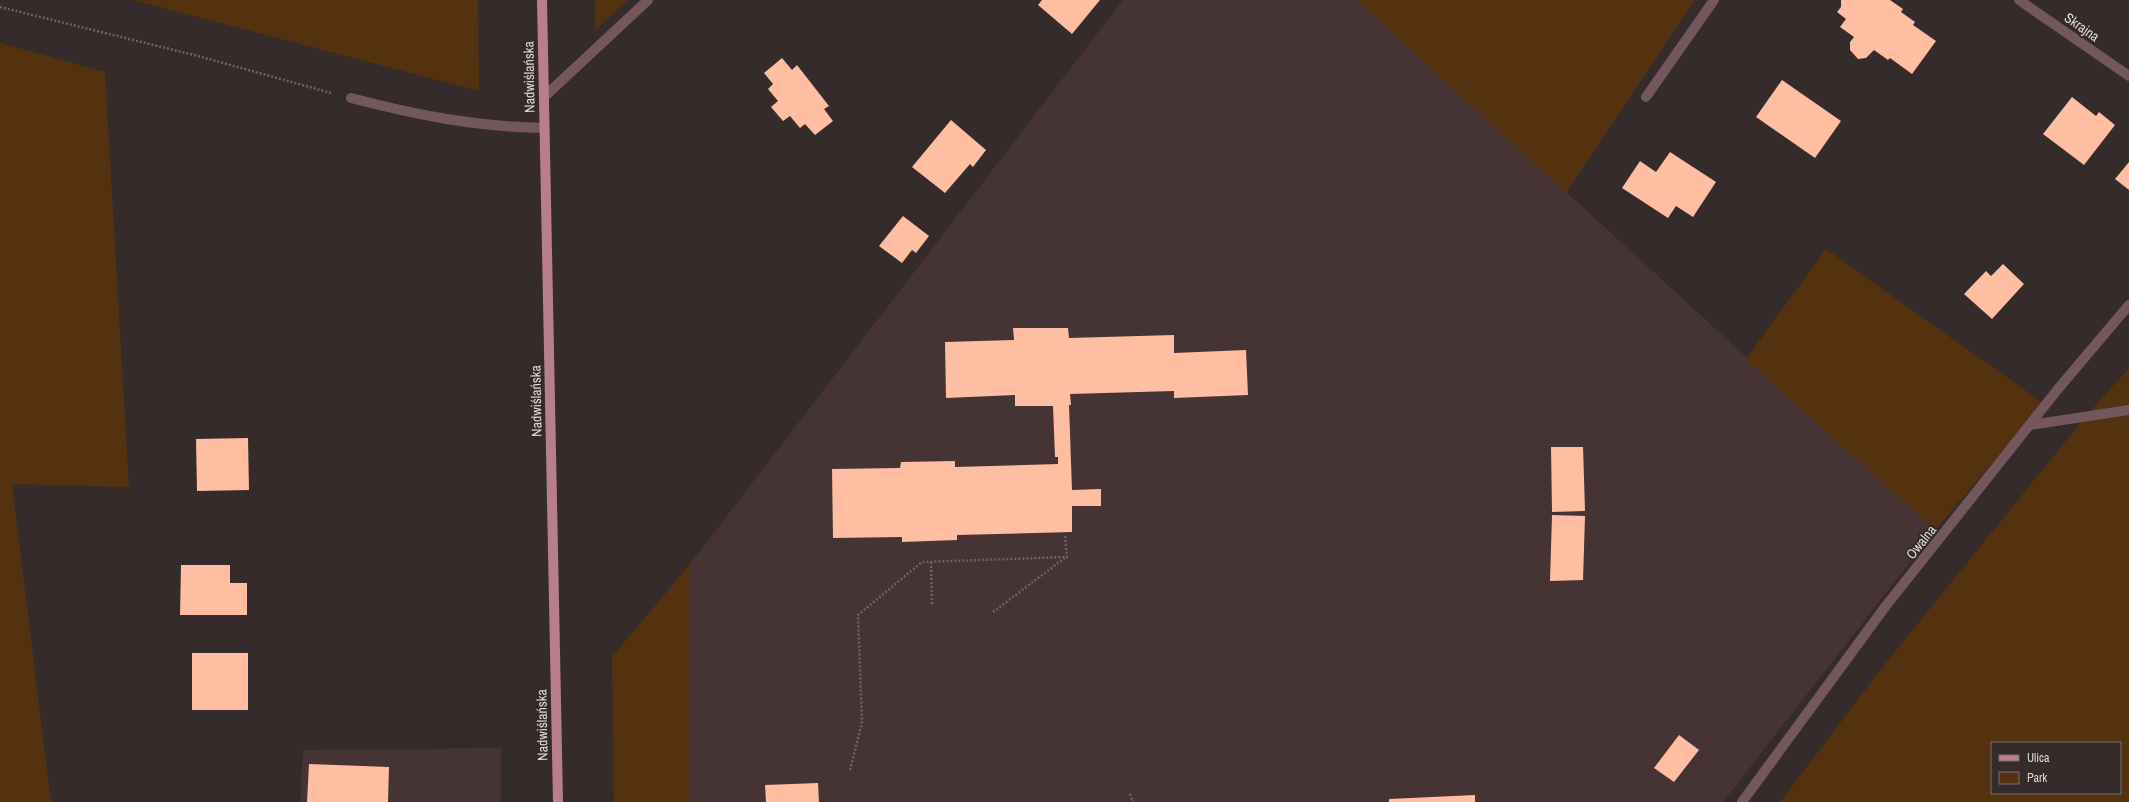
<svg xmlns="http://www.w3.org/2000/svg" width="2129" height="802" font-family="'Archivo Narrow',sans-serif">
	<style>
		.built { fill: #453433 }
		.green { fill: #543210; fill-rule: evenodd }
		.building { fill: #ffbda2 }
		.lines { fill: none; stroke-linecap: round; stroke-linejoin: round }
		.path { stroke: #6c6362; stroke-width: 2.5; stroke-dasharray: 2 2; stroke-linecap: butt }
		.minor { stroke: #73575c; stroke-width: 10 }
		.major { stroke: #b87f8a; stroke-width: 10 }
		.labels { text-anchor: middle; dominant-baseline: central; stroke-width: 4; stroke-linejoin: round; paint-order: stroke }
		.street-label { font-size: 14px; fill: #dfd8d8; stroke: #352b2a }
	</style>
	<rect width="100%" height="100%" fill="#352b2a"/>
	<g class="built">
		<polygon points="1123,0 1357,0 1935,530 1723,802 690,802 690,564"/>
		<polygon points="501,748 501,802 300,802 303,750"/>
	</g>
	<g class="green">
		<polygon points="133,0 478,0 479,91"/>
		<polygon points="595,0 628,0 595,30"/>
		<polygon points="1357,0 1695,0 1566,193"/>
		<polygon points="0,43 105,72 129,487 12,484 51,802 0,802"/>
		<polygon points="1826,249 2043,403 1935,530 1746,359"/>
		<path d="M2129,368V802H1780L1885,664L2087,415ZM1992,743H2120V793H1992Z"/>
		<polygon points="690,564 690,802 614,802 612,657"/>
	</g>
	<g class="building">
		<polygon points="1042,0 1100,0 1072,34 1038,5"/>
		<polygon points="1841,0 1890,0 1903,9 1901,12 1915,22 1913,25 1936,41 1912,74 1890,58 1888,60 1874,50 1866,58 1858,59 1850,50 1850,42 1854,37 1840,27 1846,19 1837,12 1841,7"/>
		<polygon points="782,58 792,70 797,65 829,106 824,109 833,121 815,135 805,124 800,128 790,116 783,121 771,107 778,101 768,89 773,84 764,73"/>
		<polygon points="1782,80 1841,121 1815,158 1756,117"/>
		<polygon points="2072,97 2096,116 2099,112 2115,125 2084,165 2043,134"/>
		<polygon points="951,120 986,150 973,167 970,164 945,193 912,167"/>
		<polygon points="1670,152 1716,182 1693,217 1676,206 1668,218 1622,188 1640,161 1656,172"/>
		<polygon points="2129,162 2129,190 2115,179"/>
		<polygon points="903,216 929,236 916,253 912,250 902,263 879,246"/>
		<polygon points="2003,264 2024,284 1992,319 1964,294 1986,271 1991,276"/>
		<polygon points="1013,328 1068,328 1069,338 1174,335 1174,353 1246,350 1248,395 1174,398 1174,391 1070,394 1071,405 1069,405 1072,490 1101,489 1101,506 1072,506 1072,532 957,535 957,540 902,542 902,537 833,538 832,469 900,468 901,462 955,461 955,467 1058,464 1058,457 1055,457 1053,406 1015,406 1015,395 946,398 945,342 1014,340"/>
		<polygon points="248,438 249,490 197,491 196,439"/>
		<polygon points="1551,447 1583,447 1585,511 1552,512"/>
		<polygon points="1552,515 1585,516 1583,580 1550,581"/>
		<polygon points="181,565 230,565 230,583 247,583 247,615 180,615"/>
		<rect x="192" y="653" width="56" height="57"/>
		<polygon points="1679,735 1699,750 1674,782 1654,768"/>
		<polygon points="309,764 389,767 388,802 307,802"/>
		<polygon points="818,783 819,802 766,802 765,785"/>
		<polygon points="1475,795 1475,802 1389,802 1389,799"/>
	</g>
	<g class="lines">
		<g class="path">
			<polyline points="0,7 198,56 331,93"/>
			<polyline points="931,562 932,604"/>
			<polyline points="993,612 1066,557"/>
			<polyline points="850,770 862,722 858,615 922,562 1067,557 1065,535"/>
			<polyline points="1130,794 1133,802"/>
		</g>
		<g class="minor">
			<polyline points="2019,0 2129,76"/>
			<polyline points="544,97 648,0"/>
			<polyline points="1646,97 1714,0"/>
			<path d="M351,98C416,115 477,127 544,128"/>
			<polyline points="2030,425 2129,410"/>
			<polyline points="1742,802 1885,607 2058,389 2129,305"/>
		</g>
		<polyline class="major" points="542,0 558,802"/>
	</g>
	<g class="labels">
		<g class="street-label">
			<text transform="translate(2082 27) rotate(35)">Skrajna</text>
			<text transform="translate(529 77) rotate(-91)">Nadwiślańska</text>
			<text transform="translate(536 401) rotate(-91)">Nadwiślańska</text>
			<text transform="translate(1921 542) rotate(-51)">Owalna</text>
			<text transform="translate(542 725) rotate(-91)">Nadwiślańska</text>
		</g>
	</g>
	<rect x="1991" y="742" width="130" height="52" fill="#352b2a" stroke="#797070"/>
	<rect x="1999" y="755" width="20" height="6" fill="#b87f8a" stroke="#797070"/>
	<text x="2027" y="762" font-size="12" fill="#dfd8d8">Ulica</text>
	<rect x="1999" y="772" width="20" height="12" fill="#543210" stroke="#797070"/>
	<text x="2027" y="782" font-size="12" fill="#dfd8d8">Park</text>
</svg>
